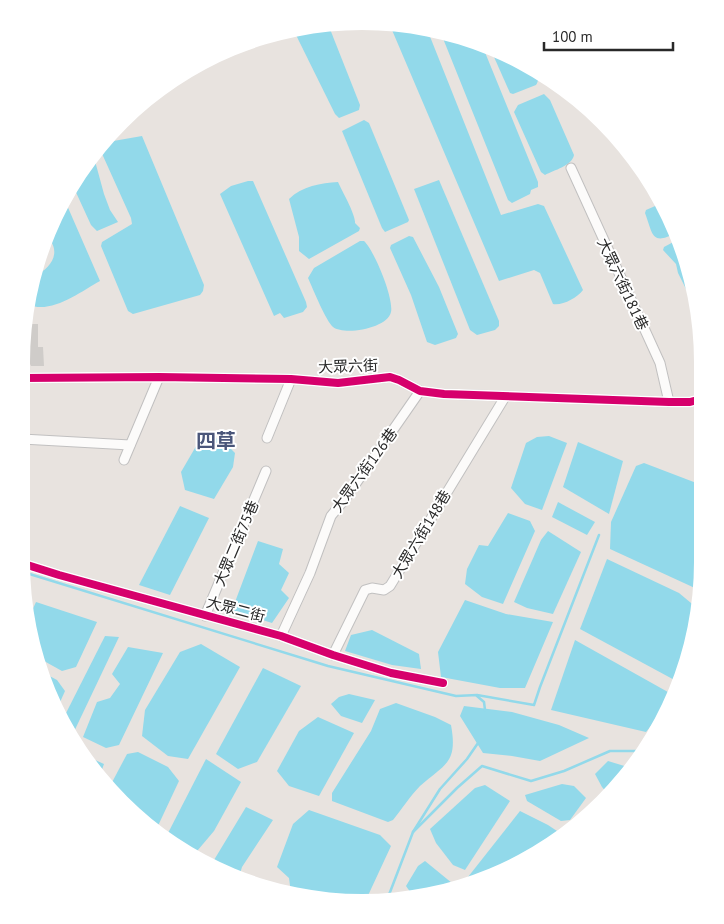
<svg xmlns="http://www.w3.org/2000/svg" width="724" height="924" font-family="'PT Sans','Noto Sans TC',sans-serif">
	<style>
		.water { fill: #92d9ea }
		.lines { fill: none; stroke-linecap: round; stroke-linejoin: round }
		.stream { stroke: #92d9ea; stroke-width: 2.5 }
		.building { fill: #cfccc9 }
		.minor-casing { stroke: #c1c0c0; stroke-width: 11 }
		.minor { stroke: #fcfbfa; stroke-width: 9 }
		.cycleway-casing { stroke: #fff; stroke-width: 11 }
		.cycleway { stroke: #d6006c; stroke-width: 8 }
		.labels { text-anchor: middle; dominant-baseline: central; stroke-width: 4; stroke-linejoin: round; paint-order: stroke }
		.street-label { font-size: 15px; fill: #292929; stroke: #fff }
		.district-label { font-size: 20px; font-weight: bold; fill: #4a567a; stroke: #fff }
	</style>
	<rect width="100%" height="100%" fill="#e8e3df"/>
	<g class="water">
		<path d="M389,23L427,29L501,215L538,204L544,206L583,290C577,298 562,306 553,304L540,273L534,270L499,281Z"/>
		<polygon points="317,24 328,24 360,105 359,110 339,118 335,114 296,35 302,28"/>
		<polygon points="440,31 450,33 482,45 538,182 538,187 531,190 530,194 512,203 508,200"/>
		<path d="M490,48C502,52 548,68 536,85L513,94L510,93Z"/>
		<path d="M544,94L550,100L574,155C572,166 554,170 545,175L541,172L514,112L518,105Z"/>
		<polygon points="364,120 369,123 409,220 408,222 385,232 382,228 342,131"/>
		<polygon points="142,136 204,285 203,291 200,295 133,314 128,311 101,246 102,242 132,224 131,218 99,147 102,143"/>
		<polygon points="91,157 95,161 104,194 110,210 118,222 97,231 91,225 74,188"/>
		<polygon points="439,180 499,321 499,326 495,330 477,335 470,330 414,189"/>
		<polygon points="248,181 253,181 306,302 307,307 303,312 284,318 280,313 274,316 220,194 231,186"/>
		<path d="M338,182C342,191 356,215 355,223L360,228L359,231L309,259L299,251V237L289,199C302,186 321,183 338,182Z"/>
		<path d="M66,203L100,281C80,292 52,314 29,305L35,276C49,269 61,255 50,240H46Z"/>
		<path d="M662,203L676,233C651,246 653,234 645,213L646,210Z"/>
		<polygon points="409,236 413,237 439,287 458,334 456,338 435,345 427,342 411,295 390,248 391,245"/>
		<polygon points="679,239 685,253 694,300 691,299 678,273 676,264 663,250 664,247"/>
		<path d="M360,241H364C374,250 394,298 391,312C388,328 345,336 333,327C326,321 313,289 308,278L314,268Z"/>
		<polygon points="202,436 221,439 235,453 233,467 214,499 185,490 181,472"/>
		<polygon points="549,436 567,443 542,510 525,504 511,488 526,443 537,437"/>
		<polygon points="578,442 623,461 609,514 563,487"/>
		<polygon points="644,463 699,484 697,589 610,549 611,522 636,466"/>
		<polygon points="558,502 595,522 587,535 552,517"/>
		<polygon points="180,506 209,518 170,595 139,585"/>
		<polygon points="508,513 530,521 535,531 503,604 482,597 465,584 467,569 479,545 488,546"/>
		<polygon points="548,531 581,552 553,614 527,608 514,602 541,540"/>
		<polygon points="258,541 283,549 279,564 289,573 281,590 289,598 272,623 232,610"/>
		<polygon points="607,559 679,593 697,608 696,628 680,683 580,629"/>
		<polygon points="465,600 506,614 553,622 525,688 500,688 441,677 438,652"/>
		<polygon points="36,602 97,622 76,667 62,671 35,656 33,650 29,617"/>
		<polygon points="372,630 419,654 421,669 392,665 345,651 351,635"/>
		<polygon points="105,636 119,637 71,738 62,721"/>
		<polygon points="575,640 675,696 646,732 551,710"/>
		<polygon points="201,644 240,667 188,759 168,756 142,736 145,710 180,652"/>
		<polygon points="128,647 163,653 119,745 106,748 83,737 97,702 110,698 120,684 112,674"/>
		<polygon points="263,668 301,686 257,762 238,769 216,754"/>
		<polygon points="42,672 57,680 65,691 57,709"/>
		<polygon points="349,694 375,700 362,723 341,716 331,704 339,697"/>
		<path d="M396,703L435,717L451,725C458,763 445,764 420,786C410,796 402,809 393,820L388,822L332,801V793L371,731L380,709Z"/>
		<polygon points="464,706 512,712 559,725 589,738 540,761 512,756 483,753 460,716"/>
		<polygon points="318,717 354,733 319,796 289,786 277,771 299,731"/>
		<polygon points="138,752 168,767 179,781 156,830 121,803 109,788 127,754"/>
		<polygon points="84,755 104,764 100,775"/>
		<polygon points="206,759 241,782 214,831 192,857 166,837"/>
		<polygon points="608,761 631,768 608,794 602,787 595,774"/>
		<polygon points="562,784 574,786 586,798 570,820 561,821 527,801 525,795"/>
		<polygon points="485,785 510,801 465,870 453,865 436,843 430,829 475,788"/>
		<polygon points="246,807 273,820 242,867 239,877 211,865"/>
		<polygon points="309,810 380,835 391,846 365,902 291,893 289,878 277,867 293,824"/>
		<polygon points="520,811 548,825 560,833 560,838 533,857 472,882 468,877"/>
		<polygon points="425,861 458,888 450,891 413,896 406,886 418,866"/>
	</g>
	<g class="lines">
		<g class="stream">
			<polyline points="23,572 328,666 456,696 477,695 534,705 540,687 599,535"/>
			<polyline points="477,696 484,702 485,710"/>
			<polyline points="413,832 457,788 482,766 531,781 564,771 610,751 638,751 644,753"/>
			<polyline points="387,900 413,832 440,789 467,759 478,743"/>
		</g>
	</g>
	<polygon class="building" points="25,324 38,324 38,347 43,347 44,366 31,366 30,364 22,362 22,340"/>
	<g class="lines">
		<defs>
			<g id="minor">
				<polyline points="571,168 660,363 669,402"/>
				<polyline points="22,378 159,377 291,379 338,383 390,377 399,380 420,391 444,394 669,402 690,402 701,399"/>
				<polyline points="267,438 291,379"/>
				<polyline points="22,439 130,445"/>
				<polyline points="124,460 159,377"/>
				<polyline points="21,563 59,575 281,636 333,655 391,673 443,683"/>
				<polyline points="205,616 266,471"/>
				<polyline points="281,636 310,573 331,516 345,499 420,391"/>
				<polyline points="333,655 365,590 372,588 384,590 390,586 505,397"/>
			</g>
		</defs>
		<use href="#minor" class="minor-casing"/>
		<use href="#minor" class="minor"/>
		<defs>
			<g id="cycleway">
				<polyline points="22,378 159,377 291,379 338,383 390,377 399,380 420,391 444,394 669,402 690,402 701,399"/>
				<polyline points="21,563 59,575 281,636 333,655 391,673 443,683"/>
			</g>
		</defs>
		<use href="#cycleway" class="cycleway-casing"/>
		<use href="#cycleway" class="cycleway"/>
	</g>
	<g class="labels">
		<g class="street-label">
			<text transform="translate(623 284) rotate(65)">大眾六街181巷</text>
			<text transform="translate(348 366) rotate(-2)">大眾六街</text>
			<text transform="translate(364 470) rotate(-54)">大眾六街126巷</text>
			<text transform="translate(421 534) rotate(-59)">大眾六街148巷</text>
			<text transform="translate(236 543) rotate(-67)">大眾二街75巷</text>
			<text transform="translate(236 609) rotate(15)">大眾二街</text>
		</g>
		<g class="district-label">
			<text x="216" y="441">四草</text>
		</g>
	</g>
	<path d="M0 0H724V924H0ZM362 30H362A332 332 0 0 1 694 362V562A332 332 0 0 1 362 894H362A332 332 0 0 1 30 562V362A332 332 0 0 1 362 30Z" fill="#fff" fill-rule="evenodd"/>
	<path d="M544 42v8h129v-8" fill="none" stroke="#292929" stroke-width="2.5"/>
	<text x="552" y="42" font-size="15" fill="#292929" stroke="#ffffff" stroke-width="4" paint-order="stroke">100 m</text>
</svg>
